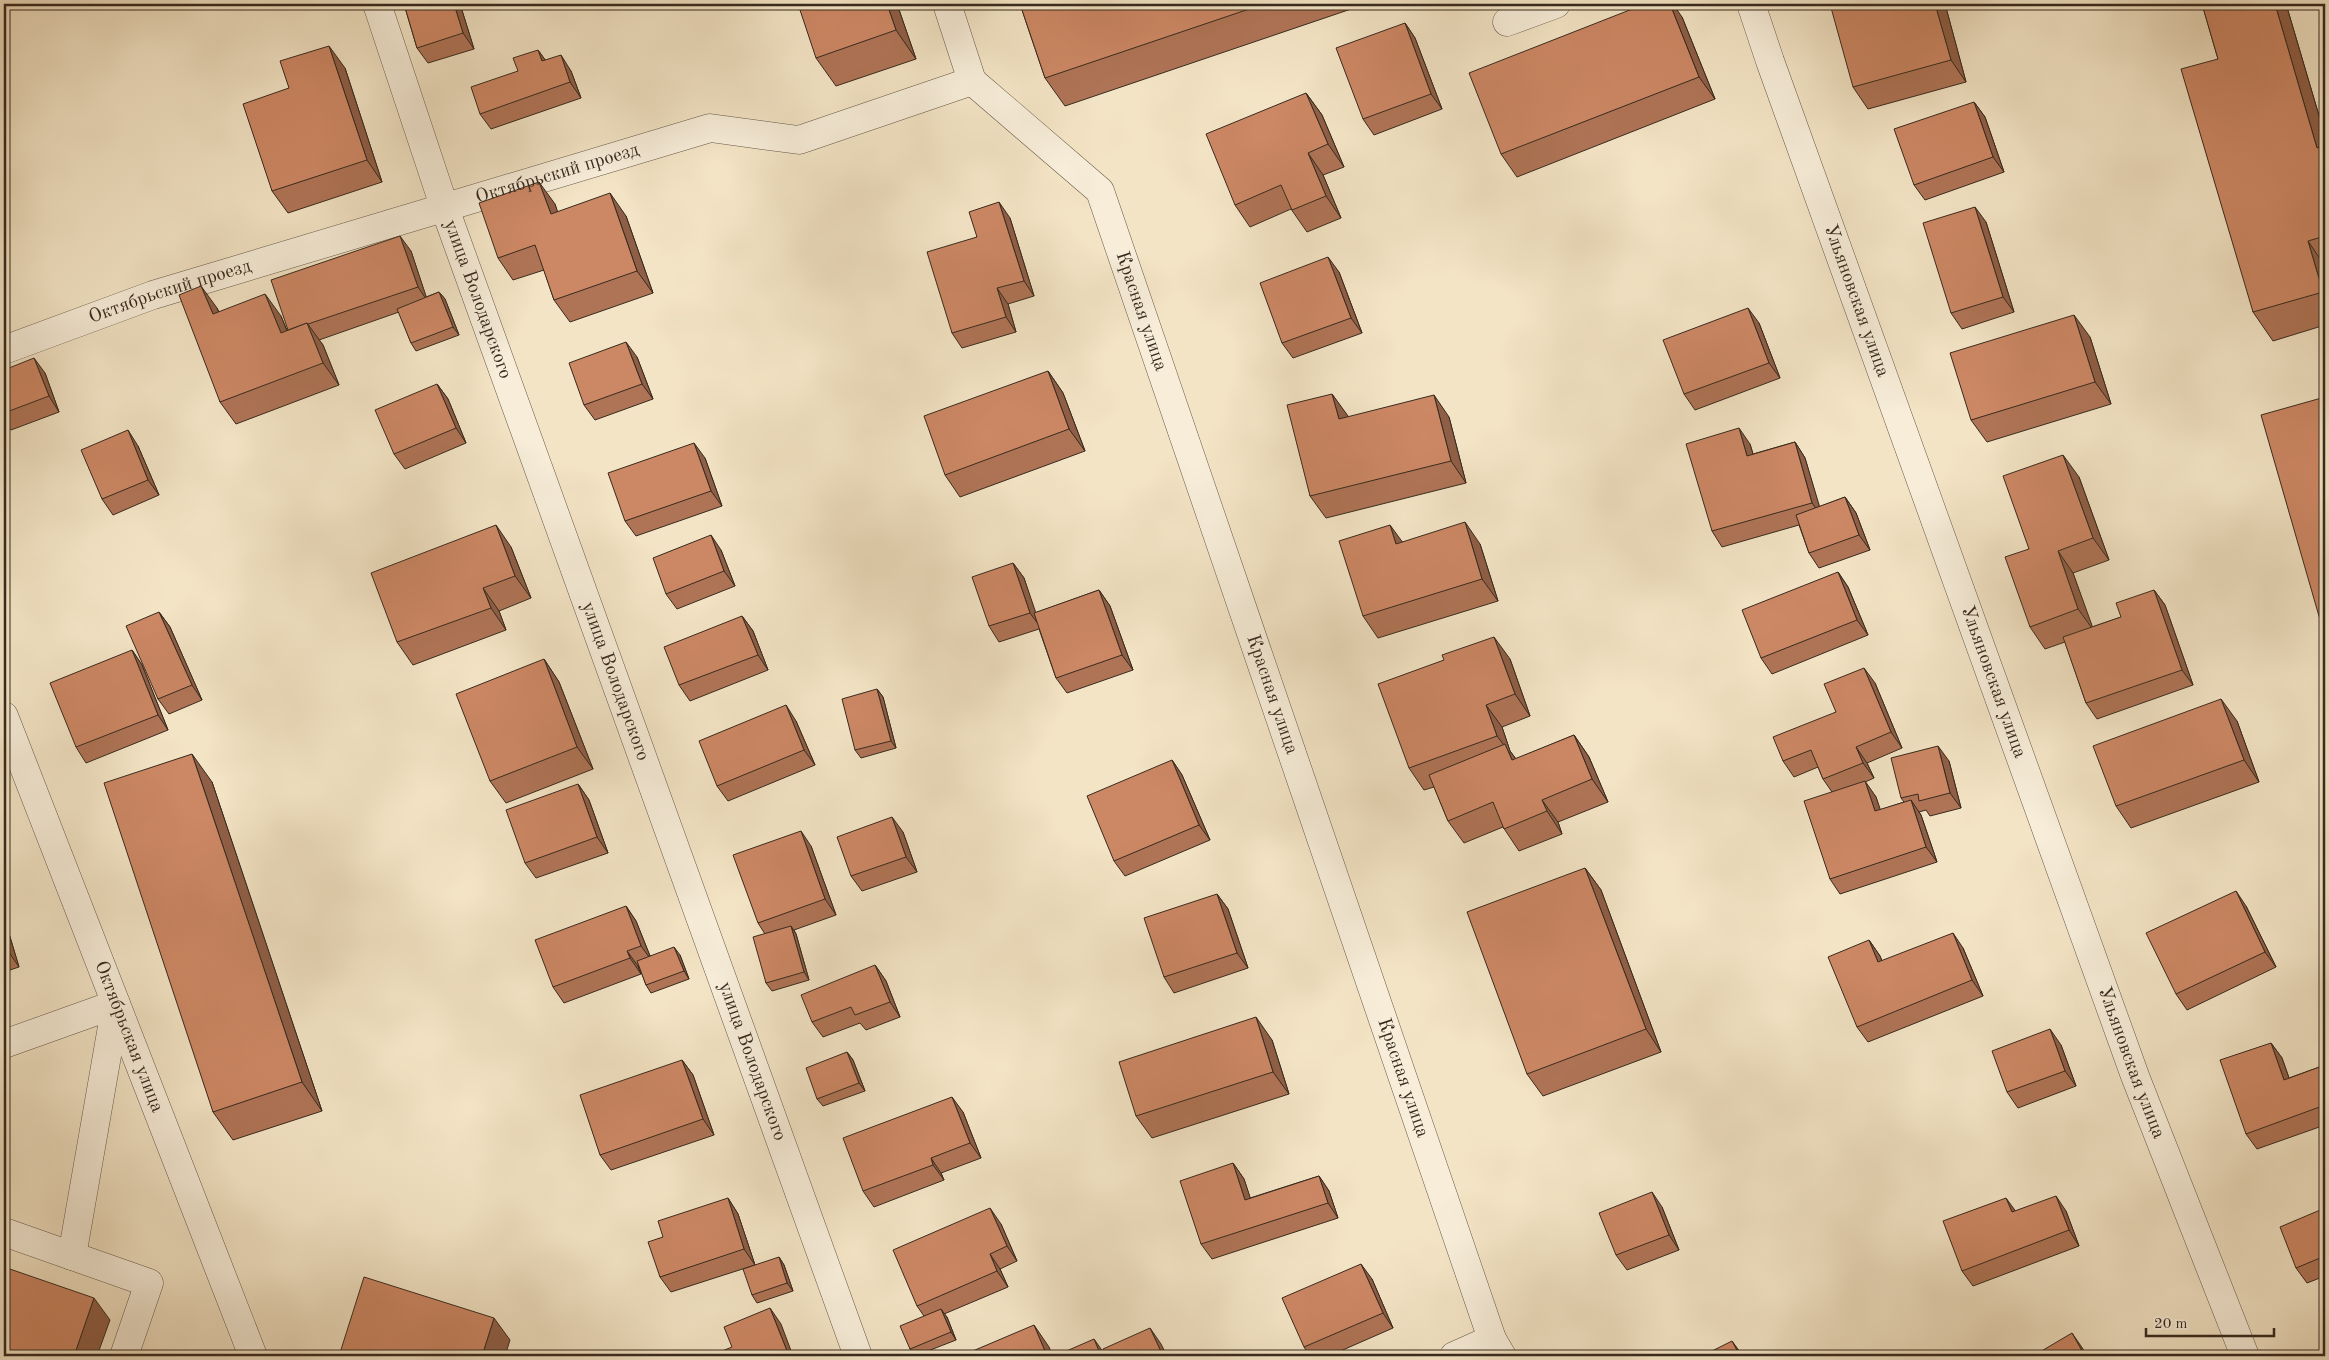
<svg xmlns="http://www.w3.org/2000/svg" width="2329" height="1360" font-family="'Old Standard TT',serif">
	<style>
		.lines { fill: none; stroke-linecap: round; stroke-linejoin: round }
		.minor-casing { stroke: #665848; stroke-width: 29 }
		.minor { stroke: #f7edd9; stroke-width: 28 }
		.wall { fill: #af7456; stroke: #372a1f }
		.shaded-wall { fill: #8f5e46; stroke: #372a1f }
		.building { fill: #cc8764; stroke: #372a1f }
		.labels { text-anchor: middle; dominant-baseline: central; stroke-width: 5; stroke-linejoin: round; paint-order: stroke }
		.street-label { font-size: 19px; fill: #372a1f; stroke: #f7edd9 }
	</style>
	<rect width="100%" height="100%" fill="#f3e4c5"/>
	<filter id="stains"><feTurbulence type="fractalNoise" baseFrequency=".004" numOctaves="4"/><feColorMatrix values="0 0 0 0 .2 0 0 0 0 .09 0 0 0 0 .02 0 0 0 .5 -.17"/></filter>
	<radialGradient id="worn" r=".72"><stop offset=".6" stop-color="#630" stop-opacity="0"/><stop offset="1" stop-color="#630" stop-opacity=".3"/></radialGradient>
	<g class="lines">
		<defs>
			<g id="minor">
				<path id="s1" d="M377,4L444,206L858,1356"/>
				<polyline points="947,4 972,81"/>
				<path id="s2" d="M1751,4L1770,61L2135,1076L2245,1356"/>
				<polyline points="1507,22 1556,4"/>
				<path id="s3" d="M972,81L1100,191L1492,1339L1502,1356"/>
				<path id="s4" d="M4,350L153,295L710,128L799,140L972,81"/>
				<path id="s5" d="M4,716L253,1356"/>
				<polyline points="4,1044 116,1004 72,1256"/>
				<polyline points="4,1232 149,1283 124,1356"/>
				<polyline points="1454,1356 1492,1339"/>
			</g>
		</defs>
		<use href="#minor" class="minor-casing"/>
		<use href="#minor" class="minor"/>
	</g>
	<g class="wall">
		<polygon points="404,4 460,4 474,49 428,63 417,48"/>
		<polygon points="897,4 916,59 836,86 816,58"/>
		<polygon points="1020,4 1359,4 1360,6 1065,106 1045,78"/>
		<polygon points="1945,4 1966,82 1868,109 1853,87"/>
		<polygon points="2202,4 2286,4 2325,136 2325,325 2273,341 2253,312 2218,59"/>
		<polygon points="1682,17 1715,99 1517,177 1501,154"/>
		<polygon points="1405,23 1415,38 1442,109 1374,135 1363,119"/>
		<polygon points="538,50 545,60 571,71 581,98 491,129 480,114 518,71"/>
		<polygon points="345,68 382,182 288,213 272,191 289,88"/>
		<polygon points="1306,93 1322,115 1344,167 1323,175 1341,218 1307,232 1291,209 1250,227 1235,205"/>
		<polygon points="1974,102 1985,117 2004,172 1925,200 1914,185"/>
		<polygon points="555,204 557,212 626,216 653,293 570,322 554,300 544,270 513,280 498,258"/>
		<polygon points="1010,218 1034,296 1008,304 1016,332 962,348 952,333 977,237"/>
		<polygon points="1986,222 2014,312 1962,329 1951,313"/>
		<polygon points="411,251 426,297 439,292 445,299 459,335 416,351 411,343 399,312 319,340 323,345 339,385 236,424 220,402 217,308 219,312 281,316 287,330"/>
		<polygon points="1339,272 1362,333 1293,358 1282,343"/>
		<polygon points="1759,323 1780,378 1695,410 1684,394"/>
		<polygon points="2090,337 2111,404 1987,442 1971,420"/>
		<polygon points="637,357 653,399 595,420 584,405"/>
		<polygon points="4,370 45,373 59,412 11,430 4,420"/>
		<polygon points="1048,371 1063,393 1085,451 960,497 945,475"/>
		<polygon points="437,384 448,399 466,443 405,469 394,454"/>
		<polygon points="1332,394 1348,417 1449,417 1466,483 1326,518 1310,496"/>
		<polygon points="1795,442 1805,458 1819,507 1845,497 1856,513 1870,550 1819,568 1809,553 1799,525 1722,547 1712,531 1750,444 1753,454"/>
		<polygon points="138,446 159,495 113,515 102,499"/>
		<polygon points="705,458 722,506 636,536 625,521"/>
		<polygon points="2079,477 2109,560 2073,573 2092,627 2121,617 2154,590 2165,605 2193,685 2097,719 2086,703 2065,642 2045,649 2030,627 2029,549"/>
		<polygon points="1402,542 1480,544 1498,601 1378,638 1363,616"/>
		<polygon points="511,547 531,598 499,611 506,630 413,665 397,642"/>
		<polygon points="721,550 735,586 677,609 666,594"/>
		<polygon points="1013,563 1024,578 1035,613 1099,590 1110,606 1133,670 1067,693 1056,678 1039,629 999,642 989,626"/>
		<polygon points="1838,572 1848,587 1868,635 1772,674 1761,658"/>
		<polygon points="159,612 170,627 202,700 169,714 158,699"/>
		<polygon points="742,616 753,631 768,670 690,701 679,685"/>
		<polygon points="132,650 142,665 168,730 86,763 76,747"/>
		<polygon points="544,659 559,682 593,769 506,803 490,781"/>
		<polygon points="1510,659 1530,716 1502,727 1510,751 1516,759 1574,735 1589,757 1608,802 1558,822 1562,834 1519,851 1503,827 1464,843 1448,821 1434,787 1424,790 1409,768"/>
		<polygon points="1875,683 1902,748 1867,763 1874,778 1865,782 1876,797 1880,810 1904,802 1901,798 1949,761 1961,808 1930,816 1926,810 1919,812 1921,815 1937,862 1840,894 1830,879 1832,792 1823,779 1818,767 1794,777 1783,761 1836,712"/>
		<polygon points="877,689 883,697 896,748 861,758 855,750"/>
		<polygon points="796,721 815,765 728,801 717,786"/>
		<polygon points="2237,721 2259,782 2131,828 2116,806"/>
		<polygon points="1172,760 1182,775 1210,840 1125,876 1114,861"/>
		<polygon points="212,782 322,1111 233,1140 213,1112"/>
		<polygon points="578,784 589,800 608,853 536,878 525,863"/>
		<polygon points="903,832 917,872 862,891 851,876"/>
		<polygon points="811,846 836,915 794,930 796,934 809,980 772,991 766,983 765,934 758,923"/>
		<polygon points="1585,868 1601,890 1661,1052 1543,1096 1527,1074"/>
		<polygon points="1217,894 1228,909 1248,968 1174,993 1164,977"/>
		<polygon points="626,906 636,921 650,956 680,955 689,979 651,993 646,985 639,966 638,966 641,974 564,1003 553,987"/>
		<polygon points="2246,906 2276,967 2187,1010 2176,994"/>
		<polygon points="4,917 19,967 4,972"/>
		<polygon points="1869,940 1880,956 1882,961 1963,948 1983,996 1868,1042 1857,1027"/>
		<polygon points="875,965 886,981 900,1017 866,1030 860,1023 823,1037 812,1022"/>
		<polygon points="1272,1040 1289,1094 1152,1138 1136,1116"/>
		<polygon points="2271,1043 2282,1058 2289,1078 2325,1065 2325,1125 2257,1149 2246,1134"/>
		<polygon points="2061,1045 2076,1086 2018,1108 2007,1092"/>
		<polygon points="847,1052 853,1060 865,1091 823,1106 817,1099"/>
		<polygon points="682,1060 693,1075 714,1135 611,1170 600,1155"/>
		<polygon points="963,1112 981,1158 941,1173 944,1180 874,1207 863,1191"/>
		<polygon points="1233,1163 1244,1179 1250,1198 1319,1176 1329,1191 1338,1218 1212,1259 1201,1244"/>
		<polygon points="728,1198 738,1214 755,1265 671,1292 660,1277 663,1237"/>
		<polygon points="1662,1207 1679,1250 1627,1270 1616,1255"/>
		<polygon points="2325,1208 2325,1276 2307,1283 2296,1268"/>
		<polygon points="2016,1211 2066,1211 2079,1246 1973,1286 1962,1271"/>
		<polygon points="1001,1224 1017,1261 1000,1269 1008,1287 944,1314 947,1317 956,1340 915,1356 910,1349 924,1316 917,1306"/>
		<polygon points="779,1257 784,1265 793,1291 757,1303 752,1295"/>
		<polygon points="1372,1279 1393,1328 1329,1356 1310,1356 1304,1347"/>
	</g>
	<g class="shaded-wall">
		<polygon points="454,4 460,4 474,49 463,33"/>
		<polygon points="887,4 897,4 916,59 896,30"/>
		<polygon points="1670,4 1673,4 1682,17 1715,99 1699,77"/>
		<polygon points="1935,4 1945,4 1966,82 1951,60"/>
		<polygon points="2275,4 2286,4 2325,136 2325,159 2317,148"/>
		<polygon points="1405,23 1415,38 1442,109 1431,94"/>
		<polygon points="329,46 345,68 382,182 367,160"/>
		<polygon points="538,50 549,65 542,61"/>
		<polygon points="561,55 571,71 581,98 570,82"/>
		<polygon points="1306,93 1322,115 1344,167 1328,144"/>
		<polygon points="1974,102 1985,117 2004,172 1993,157"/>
		<polygon points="1308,153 1323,175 1341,218 1326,196"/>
		<polygon points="539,182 555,204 566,236 551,214"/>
		<polygon points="610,193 626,216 653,293 637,271"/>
		<polygon points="999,202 1010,218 1034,296 1024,281"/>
		<polygon points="1975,207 1986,222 2014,312 2003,297"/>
		<polygon points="400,236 411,251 428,302 418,287"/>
		<polygon points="2308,241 2325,266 2325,296 2323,292"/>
		<polygon points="1328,257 1339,272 1362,333 1351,318"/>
		<polygon points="201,286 217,308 228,336 213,314"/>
		<polygon points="997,288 1008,304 1016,332 1006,317"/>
		<polygon points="439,292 445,299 459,335 453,327"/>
		<polygon points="265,294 281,316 296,355 281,333"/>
		<polygon points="1748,308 1759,323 1780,378 1769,363"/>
		<polygon points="2074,315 2090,337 2111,404 2095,382"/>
		<polygon points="307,323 323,345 339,385 323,363"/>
		<polygon points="626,342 637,357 653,399 642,384"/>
		<polygon points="34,358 45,373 59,412 49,396"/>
		<polygon points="1048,371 1063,393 1085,451 1069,429"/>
		<polygon points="437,384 448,399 466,443 456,428"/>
		<polygon points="1332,394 1348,416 1354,442 1339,419"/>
		<polygon points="1434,395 1449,417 1466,483 1451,461"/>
		<polygon points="1739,428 1750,444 1758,471 1747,456"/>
		<polygon points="128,430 138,446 159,495 148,480"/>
		<polygon points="1795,442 1805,458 1823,518 1812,503"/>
		<polygon points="694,443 705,458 722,506 711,491"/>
		<polygon points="2063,455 2079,477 2109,560 2093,538"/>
		<polygon points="1845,497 1856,513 1870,550 1859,535"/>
		<polygon points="1465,522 1480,544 1498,601 1482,579"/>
		<polygon points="496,525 511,547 531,598 515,576"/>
		<polygon points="1390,525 1406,547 1396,544"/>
		<polygon points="711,535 721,550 735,586 724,571"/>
		<polygon points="2058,551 2073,573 2094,631 2078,609"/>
		<polygon points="1013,563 1024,578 1041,628 1030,613"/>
		<polygon points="1838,572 1848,587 1868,635 1857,620"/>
		<polygon points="483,588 499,611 506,630 491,608"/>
		<polygon points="1099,590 1110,606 1133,670 1122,655"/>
		<polygon points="2154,590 2165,605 2193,685 2182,670"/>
		<polygon points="159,612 170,627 202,700 192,685"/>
		<polygon points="742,616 753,631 768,670 758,655"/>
		<polygon points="1494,637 1510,659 1530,716 1515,694"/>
		<polygon points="132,650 142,665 168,730 158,715"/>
		<polygon points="544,659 559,682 593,769 577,747"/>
		<polygon points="1864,668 1875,683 1902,748 1891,732"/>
		<polygon points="877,689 883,697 896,748 891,741"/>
		<polygon points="2221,699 2237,721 2259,782 2244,760"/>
		<polygon points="786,705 796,721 815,765 804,750"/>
		<polygon points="1486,705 1502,727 1510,751 1521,766 1512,760 1509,752 1497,736"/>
		<polygon points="1574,735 1589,757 1608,802 1592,779"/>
		<polygon points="1938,746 1949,761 1961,808 1950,793"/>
		<polygon points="1856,747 1867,763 1874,778 1863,763"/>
		<polygon points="192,754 212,782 322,1111 302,1082"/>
		<polygon points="1172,760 1182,775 1210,840 1199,825"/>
		<polygon points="1865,781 1876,797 1886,826 1875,811"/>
		<polygon points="578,784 589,800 608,853 597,837"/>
		<polygon points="1542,800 1558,822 1562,834 1547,811"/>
		<polygon points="1911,800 1921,815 1937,862 1926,847"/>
		<polygon points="892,817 903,832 917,872 906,857"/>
		<polygon points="801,831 811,846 836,915 825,899"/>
		<polygon points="1585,868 1601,890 1661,1052 1646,1029"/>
		<polygon points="2236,891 2246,906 2276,967 2265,952"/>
		<polygon points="1217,894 1228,909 1248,968 1237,953"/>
		<polygon points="626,906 636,921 652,961 641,946"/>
		<polygon points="4,917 19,967 4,945"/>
		<polygon points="791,926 796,934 809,980 804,972"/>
		<polygon points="1953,933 1963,948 1983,996 1972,980"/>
		<polygon points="1869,940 1880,956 1889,978 1878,962"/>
		<polygon points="674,947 680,955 689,979 684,971"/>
		<polygon points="627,951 638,966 641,974 630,958"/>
		<polygon points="875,965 886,981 900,1017 890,1002"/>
		<polygon points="1256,1017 1272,1040 1289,1094 1273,1072"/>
		<polygon points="2050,1029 2061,1045 2076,1086 2065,1071"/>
		<polygon points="2271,1043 2282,1058 2295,1095 2284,1080"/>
		<polygon points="847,1052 853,1060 865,1091 859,1083"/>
		<polygon points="682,1060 693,1075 714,1135 703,1119"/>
		<polygon points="952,1097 963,1112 981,1158 970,1143"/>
		<polygon points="931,1158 941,1173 944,1180 933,1165"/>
		<polygon points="1233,1163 1244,1179 1256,1215 1245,1200"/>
		<polygon points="1319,1176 1329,1191 1338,1218 1328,1203"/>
		<polygon points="1652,1192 1662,1207 1679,1250 1669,1235"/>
		<polygon points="2056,1196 2066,1211 2079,1246 2069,1230"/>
		<polygon points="728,1198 738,1214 755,1265 744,1249"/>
		<polygon points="2006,1198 2017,1213 2012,1212"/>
		<polygon points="990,1208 1001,1224 1017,1261 1007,1246"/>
		<polygon points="990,1254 1000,1269 1008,1287 997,1271"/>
		<polygon points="779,1257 784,1265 793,1291 787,1283"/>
		<polygon points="1361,1264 1372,1279 1393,1328 1383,1313"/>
		<polygon points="94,1298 110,1320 97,1356 74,1356"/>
		<polygon points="770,1308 781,1324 793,1356 789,1356"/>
		<polygon points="941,1309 947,1317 956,1340 951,1332"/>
		<polygon points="494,1318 510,1340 505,1356 482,1356"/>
		<polygon points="1034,1325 1049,1347 1053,1356 1047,1356"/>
		<polygon points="1150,1328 1161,1344 1167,1356 1163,1356"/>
		<polygon points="2072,1333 2083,1349 2087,1356 2085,1356"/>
		<polygon points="1094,1339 1106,1356 1101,1356"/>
		<polygon points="1732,1341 1743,1356 1740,1356"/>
	</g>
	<g class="building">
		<polygon points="404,4 454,4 463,33 417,48"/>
		<polygon points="798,4 887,4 896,30 816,58"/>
		<polygon points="1020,4 1264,4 1045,78"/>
		<polygon points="1645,4 1670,4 1699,77 1501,154 1469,73"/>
		<polygon points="1830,4 1935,4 1951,60 1853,87"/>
		<polygon points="2202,4 2275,4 2317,148 2325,145 2325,236 2308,241 2323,292 2253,312 2181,69 2218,59"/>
		<polygon points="1405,23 1431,94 1363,119 1336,48"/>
		<polygon points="329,46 367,160 272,191 243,104 289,88 280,61"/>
		<polygon points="538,50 542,61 561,55 570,82 480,114 471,87 518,71 513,58"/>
		<polygon points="1306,93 1328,144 1308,153 1326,196 1292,210 1281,185 1235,205 1206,134"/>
		<polygon points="1974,102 1993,157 1914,185 1894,129"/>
		<polygon points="539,182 551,214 610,193 637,271 554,300 535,245 498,258 479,203"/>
		<polygon points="999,202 1024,281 997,288 1006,317 952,333 927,252 977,237 969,212"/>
		<polygon points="1975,207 2003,297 1951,313 1923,223"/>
		<polygon points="400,236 418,287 308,324 307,323 288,330 271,280"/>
		<polygon points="1328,257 1351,318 1282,343 1260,283"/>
		<polygon points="201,286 213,314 265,294 281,333 307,323 323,363 220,402 179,295"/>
		<polygon points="439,292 453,327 411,343 397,309"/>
		<polygon points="1748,308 1769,363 1684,394 1663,340"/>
		<polygon points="2074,315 2095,382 1971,420 1950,353"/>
		<polygon points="626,342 642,384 584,405 569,363"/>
		<polygon points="34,358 49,396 4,413 4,370"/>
		<polygon points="1048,371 1069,429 945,475 924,416"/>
		<polygon points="437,384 456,428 394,454 375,410"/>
		<polygon points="1332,394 1339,419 1434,395 1451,461 1310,496 1287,405"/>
		<polygon points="2325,397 2325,637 2261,415"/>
		<polygon points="1739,428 1747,456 1795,442 1812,503 1712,531 1686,444"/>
		<polygon points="128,430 148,480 102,499 81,450"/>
		<polygon points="694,443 711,491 625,521 608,473"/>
		<polygon points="2063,455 2093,538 2058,551 2078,609 2030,627 2005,557 2029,549 2003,476"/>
		<polygon points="1845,497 1859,535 1809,553 1796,515"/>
		<polygon points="1465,522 1482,579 1363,616 1339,541 1390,525 1396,544"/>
		<polygon points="496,525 515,576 483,588 491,608 397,642 371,573"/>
		<polygon points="711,535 724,571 666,594 653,558"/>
		<polygon points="1013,563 1030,613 989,626 972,577"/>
		<polygon points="1838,572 1857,620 1761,658 1742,610"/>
		<polygon points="1099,590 1122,655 1056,678 1034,613"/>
		<polygon points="2154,590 2182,670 2086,703 2063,637 2121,617 2116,603"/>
		<polygon points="159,612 192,685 158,699 126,626"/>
		<polygon points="742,616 758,655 679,685 664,647"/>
		<polygon points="1494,637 1515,694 1486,705 1497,736 1409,768 1378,684 1444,660 1442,655"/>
		<polygon points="132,650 158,715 76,747 50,683"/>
		<polygon points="544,659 577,747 490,781 456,694"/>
		<polygon points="1864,668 1891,732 1856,747 1863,763 1823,779 1811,750 1783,761 1773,737 1836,712 1824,684"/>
		<polygon points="877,689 891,741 855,750 842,699"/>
		<polygon points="2221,699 2244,760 2116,806 2093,746"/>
		<polygon points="786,705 804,750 717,786 699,741"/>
		<polygon points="1574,735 1592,779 1542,800 1547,811 1504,829 1493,802 1448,821 1429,775 1505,744 1512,760"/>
		<polygon points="1938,746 1950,793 1919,801 1918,794 1901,798 1891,758"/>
		<polygon points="192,754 302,1082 213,1112 104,783"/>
		<polygon points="1172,760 1199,825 1114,861 1087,796"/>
		<polygon points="1865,781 1875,811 1911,800 1926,847 1830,879 1804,801"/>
		<polygon points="578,784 597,837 525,863 506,810"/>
		<polygon points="892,817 906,857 851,876 837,837"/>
		<polygon points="801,831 825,899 758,923 733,855"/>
		<polygon points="1585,868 1646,1029 1527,1074 1467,912"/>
		<polygon points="2236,891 2265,952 2176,994 2146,933"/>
		<polygon points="1217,894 1237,953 1164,977 1144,918"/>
		<polygon points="626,906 641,946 627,951 630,958 553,987 535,940"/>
		<polygon points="791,926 804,972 766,983 753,937"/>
		<polygon points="1953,933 1972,980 1857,1027 1828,957 1869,940 1878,962"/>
		<polygon points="674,947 684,971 646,985 637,961"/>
		<polygon points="875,965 890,1002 855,1015 851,1007 812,1022 801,995"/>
		<polygon points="1256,1017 1273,1072 1136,1116 1119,1062"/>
		<polygon points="2050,1029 2065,1071 2007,1092 1992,1051"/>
		<polygon points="2271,1043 2284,1080 2325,1065 2325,1105 2246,1134 2220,1060"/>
		<polygon points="847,1052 859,1083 817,1099 806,1068"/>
		<polygon points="682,1060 703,1119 600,1155 580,1095"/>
		<polygon points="952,1097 970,1143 931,1158 933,1165 863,1191 843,1138"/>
		<polygon points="1233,1163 1245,1200 1319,1176 1328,1203 1201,1244 1180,1181"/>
		<polygon points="1652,1192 1669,1235 1616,1255 1599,1213"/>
		<polygon points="2056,1196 2069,1230 1962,1271 1943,1221 2006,1198 2012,1212"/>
		<polygon points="728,1198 744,1249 660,1277 648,1242 663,1237 658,1221"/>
		<polygon points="990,1208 1007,1246 990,1254 997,1271 917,1306 893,1250"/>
		<polygon points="2325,1208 2325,1256 2296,1268 2280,1227"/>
		<polygon points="779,1257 787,1283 752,1295 743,1269"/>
		<polygon points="1361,1264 1383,1313 1304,1347 1282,1298"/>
		<polygon points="4,1267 94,1298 74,1356 4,1356"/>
		<polygon points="364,1277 494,1318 482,1356 339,1356"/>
		<polygon points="770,1308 789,1356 710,1356 732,1347 724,1327"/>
		<polygon points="941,1309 951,1332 910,1349 900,1326"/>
		<polygon points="1034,1325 1047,1356 961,1356"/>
		<polygon points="1150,1328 1163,1356 1107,1356 1103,1349"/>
		<polygon points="2072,1333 2085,1356 2033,1356"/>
		<polygon points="1094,1339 1101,1356 1055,1356"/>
		<polygon points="1732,1341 1740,1356 1702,1356"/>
	</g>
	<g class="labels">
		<g class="street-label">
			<text stroke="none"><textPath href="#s4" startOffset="581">Октябрьский проезд</textPath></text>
			<text stroke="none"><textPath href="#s4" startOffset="176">Октябрьский проезд</textPath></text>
			<text stroke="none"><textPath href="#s1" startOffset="312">улица Володарского</textPath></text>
			<text stroke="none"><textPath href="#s2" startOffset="315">Ульяновская улица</textPath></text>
			<text stroke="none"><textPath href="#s3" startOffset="296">Красная улица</textPath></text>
			<text stroke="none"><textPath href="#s1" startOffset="718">улица Володарского</textPath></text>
			<text stroke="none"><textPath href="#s2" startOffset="720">Ульяновская улица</textPath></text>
			<text stroke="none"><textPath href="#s3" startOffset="701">Красная улица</textPath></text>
			<text stroke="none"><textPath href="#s5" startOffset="344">Октябрьская улица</textPath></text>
			<text stroke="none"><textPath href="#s1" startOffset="1122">улица Володарского</textPath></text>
			<text stroke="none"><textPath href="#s2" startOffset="1125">Ульяновская улица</textPath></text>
			<text stroke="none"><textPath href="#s3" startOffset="1106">Красная улица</textPath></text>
		</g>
	</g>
	<rect width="2329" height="1360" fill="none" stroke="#f3e4c5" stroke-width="20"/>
	<rect x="5" y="5" width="2319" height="1350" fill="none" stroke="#372a1f" stroke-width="2.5"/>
	<rect x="10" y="10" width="2309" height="1340" fill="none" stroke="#372a1f"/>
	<path d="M2146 1328v8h128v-8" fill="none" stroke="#372a1f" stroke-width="2.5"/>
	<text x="2154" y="1328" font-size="15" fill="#372a1f" stroke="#f7edd9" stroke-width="4" paint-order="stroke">20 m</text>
	<rect width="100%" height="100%" filter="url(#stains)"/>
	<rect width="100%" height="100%" fill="url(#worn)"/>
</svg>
